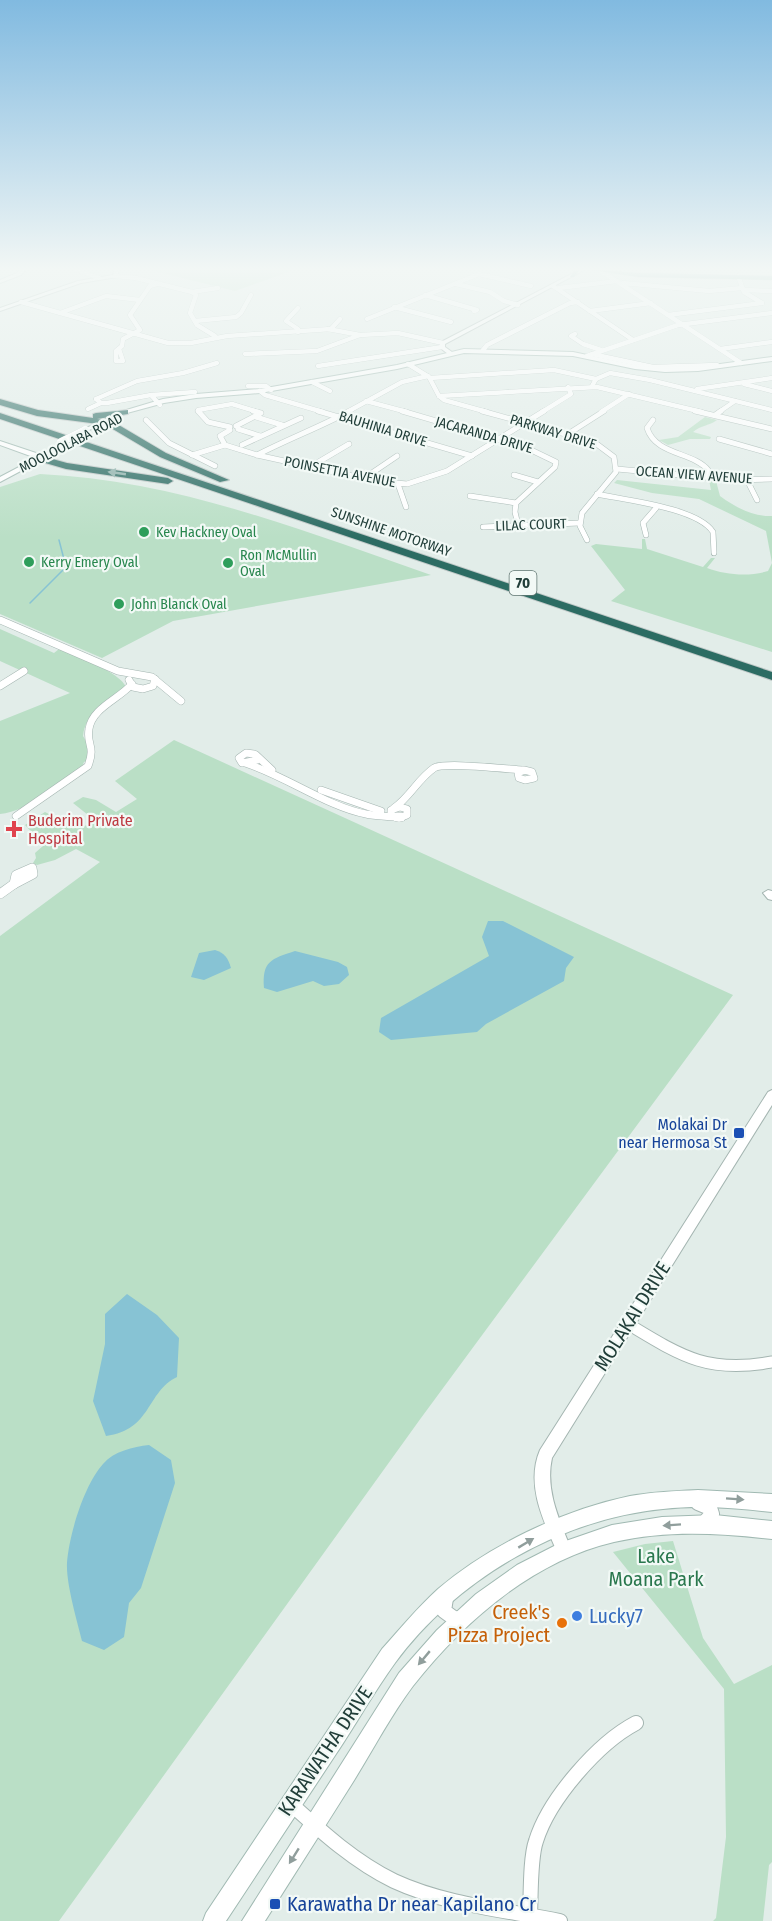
<svg xmlns="http://www.w3.org/2000/svg" width="772" height="1921" font-family="'Fira Sans Condensed',sans-serif">
	<style>
		.green { fill: #badfc6 }
		.water { fill: #87c3d4 }
		.lines { fill: none; stroke-linecap: round; stroke-linejoin: round }
		.stream { stroke: #87c3d4; stroke-width: 1.5 }
		.minor-far5-casing { stroke: #a4b5b1; stroke-width: 5 }
		.minor-far4-casing { stroke: #a4b5b1; stroke-width: 6 }
		.minor-far3-casing { stroke: #a4b5b1; stroke-width: 8 }
		.minor-far2-casing { stroke: #a4b5b1; stroke-width: 10 }
		.minor-far1-casing { stroke: #a4b5b1; stroke-width: 13 }
		.minor-casing { stroke: #a4b5b1; stroke-width: 16 }
		.tertiary-casing { stroke: #a4b5b1; stroke-width: 2 }
		.secondary-casing { stroke: #a0b9b2; stroke-width: 2 }
		.primary-casing { stroke: #c1c9c8; stroke-width: 1 }
		.motorway-casing { stroke: #c1c9c8; stroke-width: 2 }
		.minor-far5 { stroke: #fff; stroke-width: 4.5 }
		.minor-far4 { stroke: #fff; stroke-width: 5 }
		.minor-far3 { stroke: #fff; stroke-width: 7 }
		.minor-far2 { stroke: #fff; stroke-width: 9 }
		.minor-far1 { stroke: #fff; stroke-width: 11 }
		.minor { stroke: #fff; stroke-width: 14 }
		.tertiary { fill: #fff; fill-rule: evenodd }
		.secondary { fill: #fff; fill-rule: evenodd }
		.primary { fill: #64a498; fill-rule: evenodd }
		.motorway { fill: #2c6c63; fill-rule: evenodd }
		.secondary-bridge-casing { stroke: #a0b9b2; stroke-width: 8; stroke-linecap: butt }
		.secondary-bridge { stroke: #fff; stroke-width: 8 }
		.oneway { fill: #8fb2ac }
		.oneway2 { fill: #909e9c }
		.leisure-dot { fill: #2e9e5b; stroke: #f2f9f6; stroke-width: 2 }
		.health-dot { fill: #e0444e; stroke: #f2f9f6; stroke-width: 2 }
		.transit-dot { fill: #1a4fb4; stroke: #f2f9f6; stroke-width: 2 }
		.shop-dot { fill: #3f7fe0; stroke: #f2f9f6; stroke-width: 2 }
		.food-dot { fill: #e8710a; stroke: #f2f9f6; stroke-width: 2 }
		.labels { text-anchor: middle; dominant-baseline: central; stroke-width: 4.5; stroke-linejoin: round; paint-order: stroke }
		.far-street-label { font-size: 14px; fill: #213e39; stroke: #f2f9f6 }
		.far-leisure-label { font-size: 14px; fill: #27864d; stroke: #f2f9f6; text-anchor: start }
		.shield { fill: #f2f9f6; stroke: #607672; stroke-width: 1.5 }
		.shield-label { font-size: 15px; font-weight: bold; fill: #213e39 }
		.health-label { font-size: 16px; fill: #be3a42; stroke: #f2f9f6; text-anchor: start }
		.transit-label { font-size: 16px; fill: #164399; stroke: #f2f9f6; text-anchor: end }
		.near-street-label { font-size: 20px; fill: #213e39; stroke: #f2f9f6 }
		.near-park-label { font-size: 20px; fill: #29774d; stroke: #f2f9f6 }
		.near-food-label { font-size: 20px; fill: #c56008; stroke: #f2f9f6; text-anchor: end }
		.near-shop-label { font-size: 20px; fill: #366cbe; stroke: #f2f9f6; text-anchor: start }
		.near-transit-label { font-size: 20px; fill: #164399; stroke: #f2f9f6; text-anchor: start }
	</style>
	<rect width="100%" height="100%" fill="#e2ede9"/>
	<g class="green">
		<polygon points="146,269 297,269 235,291"/>
		<path d="M705,417L717,420C709,426 701,425 693,432L711,437L710,439H690L668,445L659,440L678,437Z"/>
		<path d="M40,474C176,480 304,531 431,575L173,621L102,658L0,614V487Z"/>
		<path d="M617,480L711,490L709,480L716,481L720,496C735,507 753,517 772,516V652L611,601L625,590L591,546L596,544L642,549V539H645L647,549L703,567L711,558H715L707,568C726,575 749,577 768,571L772,563L766,531L699,499L652,493L614,483Z"/>
		<path d="M0,629L54,653L59,649C74,655 120,672 126,687C109,701 86,710 83,736L90,748L89,760L84,762L81,769C57,785 30,811 0,814V721L70,693L0,661Z"/>
		<polygon points="174,740 733,995 421,1418 59,1921 0,1921 0,936 100,862 76,849 55,860 37,865 33,863 36,858 35,853 44,845 25,825 45,812 75,827 89,825 93,819 73,803 83,797 96,800 116,812 137,799 115,781"/>
		<polygon points="673,1541 703,1638 734,1684 772,1665 772,1862 769,1865 763,1921 713,1921 716,1918 726,1837 724,1689 613,1552 645,1544"/>
	</g>
	<g class="water">
		<polygon points="488,921 503,921 574,957 566,968 564,981 486,1024 477,1032 391,1040 379,1032 381,1018 489,956 482,937"/>
		<path d="M215,950C225,953 228,958 231,968L204,980L191,977L199,953Z"/>
		<path d="M295,951L338,962L347,967L349,975L339,984L324,986L313,981L277,992L264,988C262,961 271,959 295,951Z"/>
		<path d="M127,1294L157,1315L179,1338L177,1377C146,1392 152,1430 106,1436L93,1401L105,1344V1314Z"/>
		<path d="M149,1445L171,1460L175,1483L141,1588L129,1603L124,1637L104,1650L82,1641C77,1620 66,1584 67,1563C69,1535 84,1485 103,1464C114,1451 133,1447 149,1445Z"/>
	</g>
	<g class="lines">
		<polyline class="stream" points="30,603 66,567 59,540"/>
		<defs>
			<g id="minor-far5">
				<polyline points="75,269 99,278"/>
				<polyline points="601,271 741,363"/>
				<polyline points="115,276 136,278 192,292 218,288"/>
				<polyline points="738,276 744,292 762,303"/>
				<polyline points="623,283 709,291 742,288"/>
				<polyline points="456,284 490,292 504,301 518,305"/>
				<polyline points="553,286 633,340"/>
				<polyline points="559,288 617,281"/>
				<polyline points="743,290 772,291"/>
				<polyline points="192,292 196,295 190,313 197,325 215,336"/>
				<polyline points="425,295 477,310 474,311"/>
				<polyline points="21,302 168,343 191,343 227,336 331,329"/>
				<polyline points="394,307 451,322"/>
				<polyline points="298,308 286,321 298,329 298,332"/>
				<polyline points="590,311 651,303"/>
				<polyline points="60,313 106,296 140,300"/>
				<polyline points="668,315 762,303"/>
				<polyline points="367,319 479,274 531,286"/>
				<polyline points="195,321 236,317 241,313 251,295"/>
				<polyline points="328,329 360,335"/>
				<polyline points="331,329 340,319"/>
				<polyline points="575,334 571,336 583,344 601,350"/>
				<polyline points="119,349 123,361 116,361 116,351 122,346 123,339 140,330 130,315 150,286 157,284"/>
				<polyline points="720,349 772,342"/>
				<polyline points="483,350 487,345 570,303 578,302"/>
				<polyline points="245,354 317,351 360,335 398,333 443,343"/>
				<polyline points="592,354 653,367 717,365"/>
				<polyline points="587,356 678,325 772,313"/>
				<polyline points="408,364 429,377 439,396 444,400 487,412"/>
				<polyline points="318,366 442,347"/>
				<polyline points="430,378 554,370 596,379"/>
				<polyline points="312,382 330,391"/>
				<polyline points="744,384 772,391"/>
				<polyline points="248,386 266,386 271,390"/>
				<polyline points="592,386 596,379 610,373 650,380 772,410"/>
				<polyline points="697,389 772,378"/>
				<polyline points="260,391 265,395 323,412"/>
				<polyline points="151,395 195,392"/>
				<polyline points="439,396 597,387 702,412"/>
				<polyline points="96,399 137,381 183,373 217,363"/>
				<polyline points="96,399 101,403 107,403 151,395 160,405"/>
				<polyline points="366,401 407,412"/>
				<polyline points="88,409 101,403"/>
				<polyline points="200,412 198,410 232,404 258,412"/>
				<polyline points="347,412 402,382 428,376"/>
				<polyline points="542,412 571,394 568,387"/>
				<polyline points="601,412 629,394"/>
				<polyline points="719,412 735,401"/>
			</g>
			<g id="minor-far4">
				<polyline points="198,411 208,422 230,427"/>
				<polyline points="318,411 472,456"/>
				<polyline points="402,411 525,447 556,462 555,467 516,503 515,512 518,525"/>
				<polyline points="482,411 594,442 614,457 616,472 582,513 580,526 587,540"/>
				<polyline points="695,411 772,429"/>
				<polyline points="715,415 721,411"/>
				<polyline points="256,417 282,425"/>
				<polyline points="146,420 169,443 215,466"/>
				<path d="M653,420L647,428C656,456 693,451 709,471L708,477"/>
				<polyline points="236,426 261,413 253,411"/>
				<polyline points="238,429 260,436"/>
				<polyline points="230,430 220,436 225,445 257,455 375,481 407,484 447,471 544,411"/>
				<polyline points="568,434 604,411"/>
				<polyline points="719,439 772,454"/>
				<polyline points="242,445 301,418"/>
				<polyline points="192,455 225,445"/>
				<path d="M257,455C288,439 320,427 350,411"/>
				<polyline points="310,467 349,444"/>
				<polyline points="617,469 735,480 772,479"/>
				<polyline points="514,475 538,482"/>
				<polyline points="363,479 397,456"/>
				<polyline points="747,480 757,500"/>
				<polyline points="398,484 406,507"/>
				<path d="M597,494C625,500 698,508 713,532L714,553"/>
				<polyline points="470,496 516,503"/>
				<polyline points="483,527 579,523"/>
				<polyline points="646,535 643,523 656,508"/>
			</g>
			<g id="minor-far3">
				<polyline points="0,620 118,671 152,677 181,701"/>
				<polyline points="129,680 133,687 143,689 153,686 155,679"/>
				<polyline points="0,686 24,671"/>
				<polygon points="246,753 254,754 257,760 242,763 239,758"/>
				<polyline points="256,755 272,770"/>
				<path d="M245,763C284,775 328,807 366,814C375,816 385,816 394,817"/>
				<polygon points="524,770 532,772 534,778 525,780 519,778 518,773"/>
				<polyline points="321,790 381,811"/>
				<polygon points="400,807 407,809 407,815 399,818 391,815 391,810"/>
				<path d="M394,808C410,797 418,779 434,768C443,762 507,769 522,770"/>
				<path d="M16,816L88,766C96,745 86,745 89,729C92,708 119,699 132,684"/>
			</g>
			<g id="minor-far2">
				<polyline points="397,817 401,817"/>
				<polygon points="32,868 33,874 14,884 16,875"/>
				<polyline points="0,894 14,884"/>
			</g>
			<path id="minor-far1" d="M628,1324C681,1356 708,1374 772,1362"/>
			<g id="minor">
				<polyline points="698,1503 710,1508 712,1514 704,1523"/>
				<polyline points="446,1598 444,1611 455,1619 461,1618"/>
				<path d="M291,1804C323,1833 355,1862 394,1881C446,1905 505,1910 560,1921"/>
				<path d="M530,1915C531,1895 530,1858 536,1841C549,1799 598,1743 636,1723"/>
			</g>
			<g id="tertiary">
				<polygon points="21,269 26,269 21,275 0,283 0,280 17,273"/>
				<polygon points="115,269 119,269 117,277 81,283 0,311 0,308 78,281 113,275"/>
				<polygon points="581,269 586,269 445,344 445,347 452,352 452,354 448,354 439,347 441,342"/>
				<polygon points="768,890 772,891 772,900 768,899 763,893"/>
				<path d="M772,1090V1105L552,1458C545,1490 559,1519 571,1549L568,1554L563,1557L558,1554C544,1522 525,1485 540,1450L768,1092Z"/>
			</g>
			<g id="secondary">
				<polygon points="464,349 573,352 635,365 665,368 698,367 772,357 772,361 698,371 665,372 635,369 573,356 464,353 397,369 260,393 196,398 164,403 127,413 87,431 82,430 123,411 163,399 196,394 260,389 397,365"/>
				<polygon points="73,439 76,441 75,442 0,482 0,477 36,458 0,445 0,441 42,455"/>
				<path d="M698,1490L772,1494V1512C736,1508 700,1505 663,1509C560,1519 457,1579 395,1663C374,1692 356,1724 336,1754C299,1810 263,1865 226,1921H203L206,1913L382,1649C400,1629 418,1607 438,1589C490,1545 563,1510 630,1496C652,1492 675,1491 698,1490Z"/>
				<path d="M715,1515L772,1521V1539C718,1533 666,1530 614,1542C533,1561 463,1622 413,1686C391,1715 373,1750 353,1782C324,1828 294,1875 265,1921H242L399,1673L437,1630L476,1594L517,1565L560,1543L612,1525L662,1517Z"/>
			</g>
			<g id="primary">
				<polygon points="575,269 581,269 574,277 570,277"/>
				<polygon points="585,269 639,273 772,276 772,280 639,277"/>
			</g>
			<g id="motorway">
				<polygon points="0,399 38,410 93,418 93,414 96,413 128,410 128,414 97,419 112,421 166,453 229,480 220,482 160,457 106,425 37,416 0,405"/>
				<polygon points="0,413 772,672 772,680 0,419"/>
				<polygon points="38,455 67,463 168,478 173,481 168,484 66,469 35,460 35,456"/>
			</g>
		</defs>
		<use href="#minor-far5" class="minor-far5-casing"/>
		<use href="#minor-far4" class="minor-far4-casing"/>
		<use href="#minor-far3" class="minor-far3-casing"/>
		<use href="#minor-far2" class="minor-far2-casing"/>
		<use href="#minor-far1" class="minor-far1-casing"/>
		<use href="#minor" class="minor-casing"/>
		<use href="#tertiary" class="tertiary-casing"/>
		<use href="#secondary" class="secondary-casing"/>
		<use href="#primary" class="primary-casing"/>
		<use href="#motorway" class="motorway-casing"/>
		<use href="#minor-far5" class="minor-far5"/>
		<use href="#minor-far4" class="minor-far4"/>
		<use href="#minor-far3" class="minor-far3"/>
		<use href="#minor-far2" class="minor-far2"/>
		<use href="#minor-far1" class="minor-far1"/>
		<use href="#minor" class="minor"/>
		<use href="#tertiary" class="tertiary"/>
		<use href="#secondary" class="secondary"/>
		<use href="#primary" class="primary"/>
		<use href="#motorway" class="motorway"/>
		<defs>
			<polyline id="secondary-bridge" points="61,442 85,430"/>
		</defs>
		<use href="#secondary-bridge" class="secondary-bridge-casing"/>
		<use href="#secondary-bridge" class="secondary-bridge"/>
	</g>
	<defs><path id="oneway-solid" d="M-6-.8H1V-3.2L6.5 0L1 3.2V.8H-6Z" transform="scale(1.5)"/></defs>
	<use class="oneway" href="#oneway-solid" transform="translate(117 473) rotate(-172)"/>
	<g class="oneway2">
		<use href="#oneway-solid" transform="translate(735 1499) rotate(4)"/>
		<use href="#oneway-solid" transform="translate(672 1525) rotate(176)"/>
		<use href="#oneway-solid" transform="translate(526 1543) rotate(-31)"/>
		<use href="#oneway-solid" transform="translate(424 1658) rotate(130)"/>
		<use href="#oneway-solid" transform="translate(294 1856) rotate(122)"/>
	</g>
	<linearGradient id="sky" x2="0" y2="1"><stop stop-color="#81bae0"/><stop offset="0.5" stop-color="#f2f7f5"/><stop offset="1" stop-color="#f2f7f5" stop-opacity="0"/></linearGradient>
	<rect width="772" height="538" fill="url(#sky)"/>
	<g class="leisure-dot">
		<circle cx="144" cy="532" r="6"/>
		<circle cx="29" cy="562" r="6"/>
		<circle cx="228" cy="563" r="6"/>
		<circle cx="119" cy="604" r="6"/>
	</g>
	<path class="health-dot" d="M11 820h6v6h6v6h-6v6h-6v-6h-6v-6h6z"/>
	<g class="transit-dot">
		<rect x="733" y="1127" width="12" height="12" rx="3"/>
		<rect x="269" y="1898" width="12" height="12" rx="3"/>
	</g>
	<circle class="shop-dot" cx="577" cy="1616" r="6"/>
	<circle class="food-dot" cx="562" cy="1623" r="6"/>
	<g class="labels">
		<g class="far-street-label">
			<text transform="translate(383 429) rotate(17)">BAUHINIA DRIVE</text>
			<text transform="translate(553 432) rotate(17)">PARKWAY DRIVE</text>
			<text transform="translate(484 435) rotate(16)">JACARANDA DRIVE</text>
			<text transform="translate(71 443) rotate(-27)">MOOLOOLABA ROAD</text>
			<text transform="translate(340 472) rotate(11)">POINSETTIA AVENUE</text>
			<text transform="translate(694 475) rotate(4)">OCEAN VIEW AVENUE</text>
			<text transform="translate(531 525) rotate(-2)">LILAC COURT</text>
			<text transform="translate(391 532) rotate(19)">SUNSHINE MOTORWAY</text>
		</g>
		<g class="far-leisure-label">
			<text x="156" y="532">Kev Hackney Oval</text>
			<text x="240" y="555">Ron McMullin<tspan x="240" dy="16">Oval</tspan></text>
			<text x="41" y="562">Kerry Emery Oval</text>
			<text x="131" y="604">John Blanck Oval</text>
		</g>
		<rect class="shield" x="509.5" y="571" width="27" height="24" rx="4.5"/>
		<g class="shield-label">
			<text x="523" y="583">70</text>
		</g>
		<g class="health-label">
			<text x="28" y="820">Buderim Private<tspan x="28" dy="18">Hospital</tspan></text>
		</g>
		<g class="transit-label">
			<text x="727" y="1124">Molakai Dr<tspan x="727" dy="18">near Hermosa St</tspan></text>
		</g>
		<g class="near-street-label">
			<text transform="translate(632 1316) rotate(-58)">MOLAKAI DRIVE</text>
			<text transform="translate(325 1751) rotate(-56)">KARAWATHA DRIVE</text>
		</g>
		<g class="near-park-label">
			<text x="656" y="1556">Lake<tspan x="656" dy="23">Moana Park</tspan></text>
		</g>
		<g class="near-food-label">
			<text x="550" y="1612">Creek's<tspan x="550" dy="23">Pizza Project</tspan></text>
		</g>
		<g class="near-shop-label">
			<text x="589" y="1616">Lucky7</text>
		</g>
		<g class="near-transit-label">
			<text x="287" y="1904">Karawatha Dr near Kapilano Cr</text>
		</g>
	</g>
</svg>
